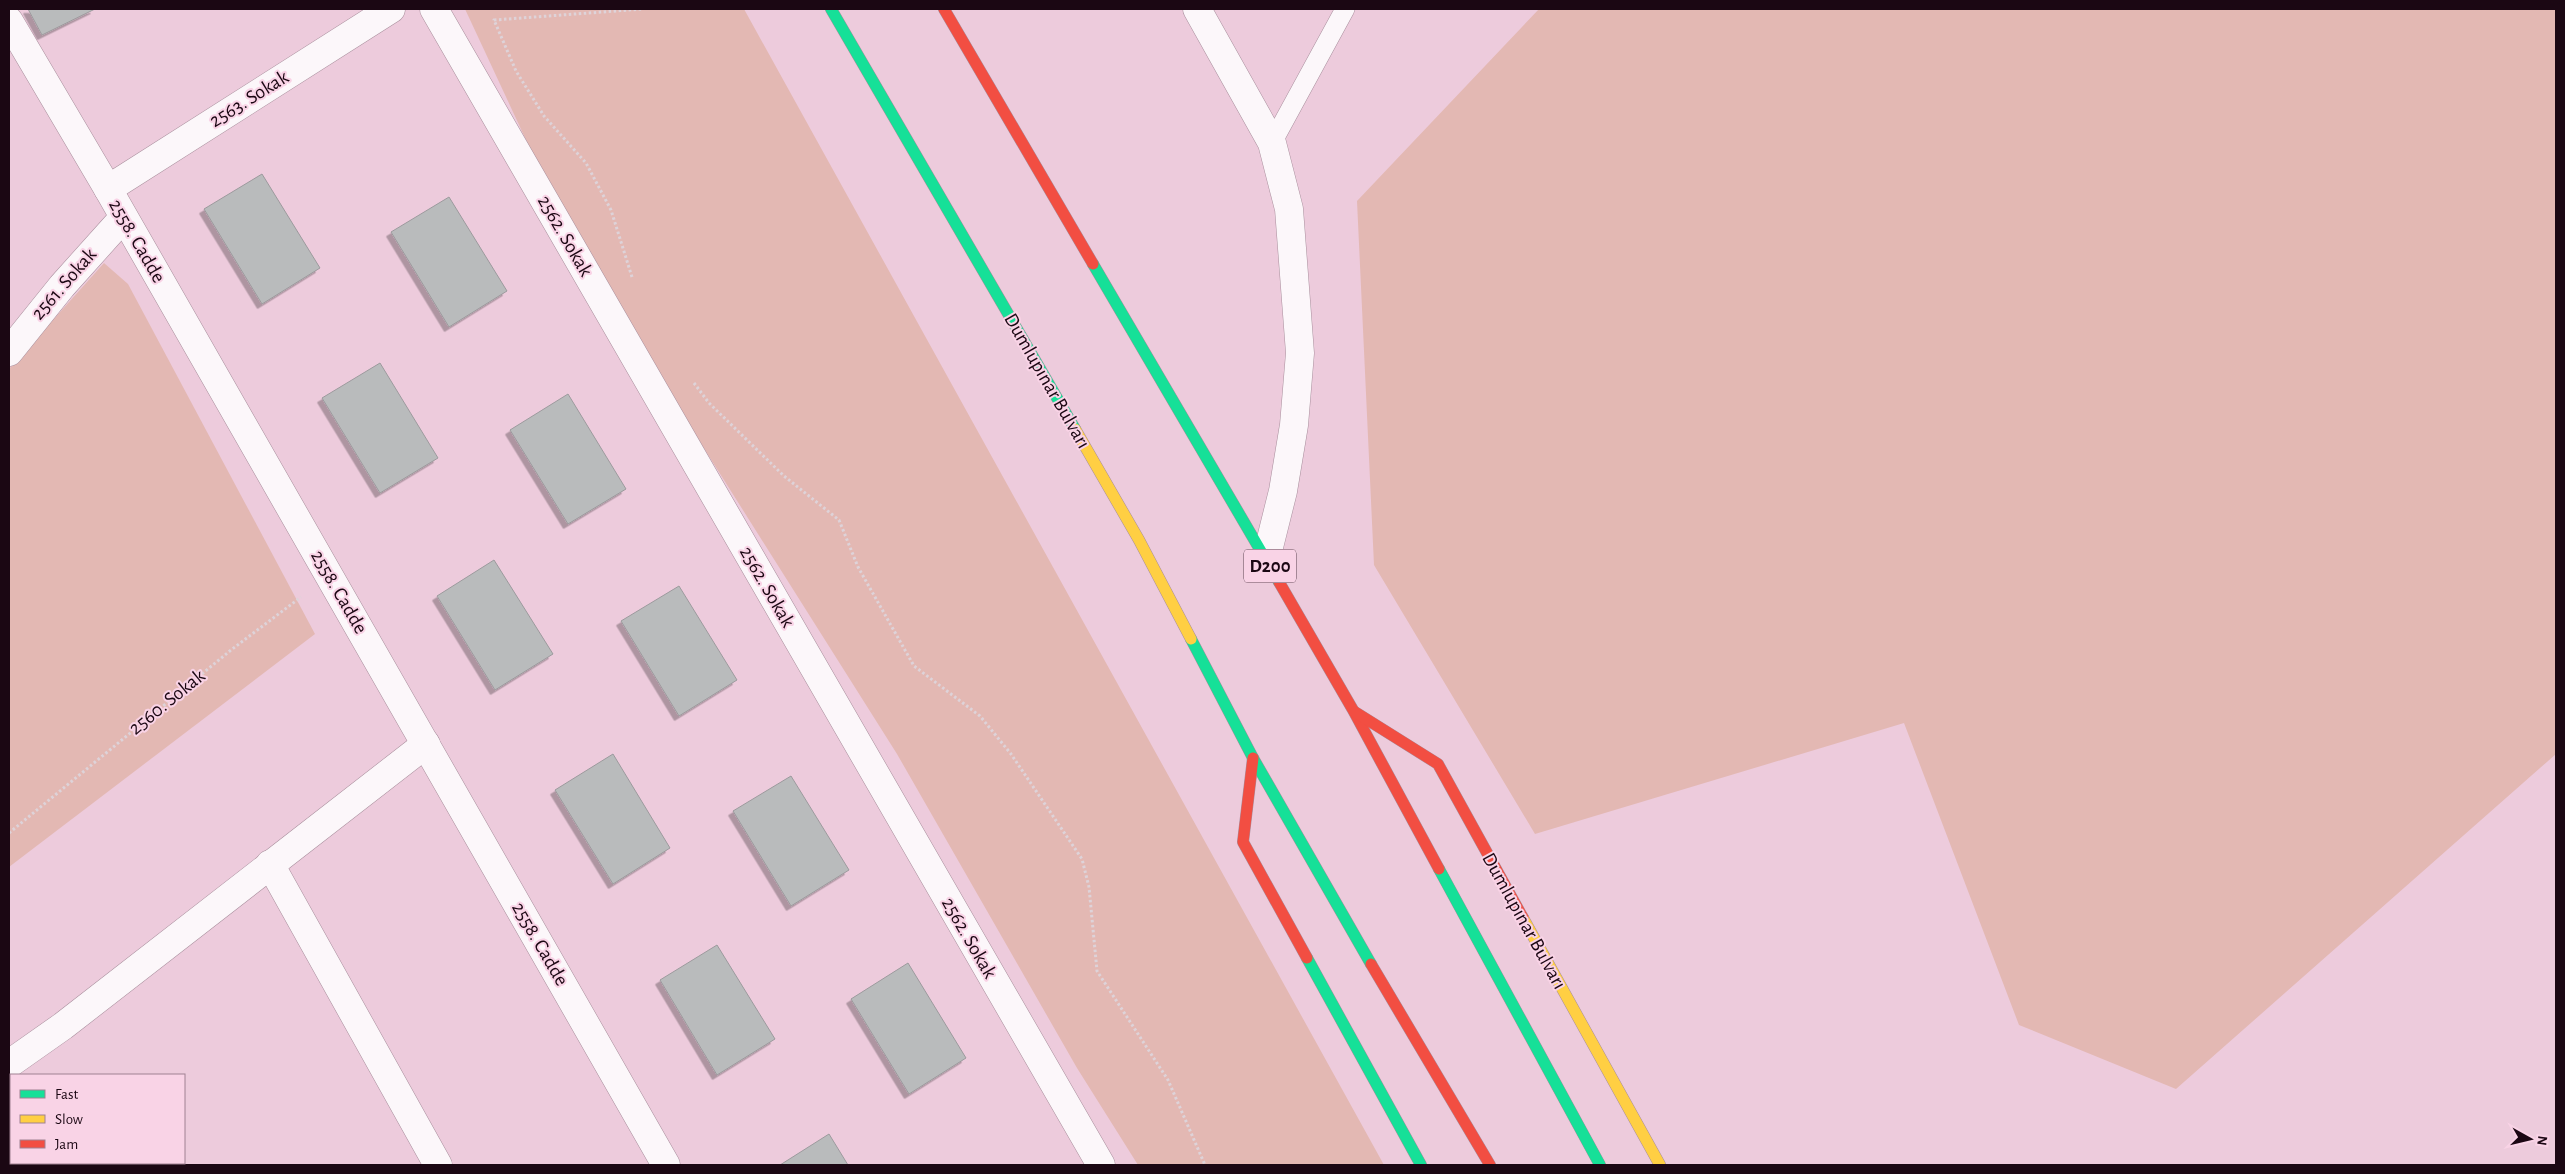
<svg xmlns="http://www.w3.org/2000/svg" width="2565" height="1174" font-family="'Alegreya Sans',sans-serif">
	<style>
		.green { fill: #e3b8b3 }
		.building { fill: #b9bbbc; stroke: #9c9a9d; filter: url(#shadow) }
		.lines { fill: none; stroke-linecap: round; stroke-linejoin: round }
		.lane-casing { stroke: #a88e9c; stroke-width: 20 }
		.street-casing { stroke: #a88e9c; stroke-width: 29 }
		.fast-casing { stroke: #a88e9c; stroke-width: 12 }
		.slow-casing { stroke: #a88e9c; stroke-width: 12 }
		.jam-casing { stroke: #a88e9c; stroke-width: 12 }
		.path { stroke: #ded3d9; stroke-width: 3; stroke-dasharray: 2.5 2.5; stroke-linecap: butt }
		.lane { stroke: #fcf7fa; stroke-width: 19 }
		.street { stroke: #fcf7fa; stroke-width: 28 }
		.fast { stroke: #16e098; stroke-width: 11 }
		.slow { stroke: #ffcf43; stroke-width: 11 }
		.jam { stroke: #f24e42; stroke-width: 11 }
		.labels { text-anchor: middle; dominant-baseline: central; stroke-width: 4; stroke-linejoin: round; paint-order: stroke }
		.shield { fill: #f9d3e6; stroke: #5e4452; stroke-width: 1 }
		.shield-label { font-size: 19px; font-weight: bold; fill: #1b0713 }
		.street-label { font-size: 20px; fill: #1b0713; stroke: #f9d3e6 }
	</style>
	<defs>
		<filter id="shadow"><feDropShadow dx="-4.5" dy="4.5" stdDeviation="0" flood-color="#0004"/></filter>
	</defs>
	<rect width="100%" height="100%" fill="#edcbdc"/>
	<g class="green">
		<polygon points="465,9 744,9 1384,1165 1138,1165 1077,1068 897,754 693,431 533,155"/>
		<polygon points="1539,9 2556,9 2556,754 2176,1089 2019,1025 1904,723 1535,834 1374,565 1357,201"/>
		<polygon points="104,263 128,284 315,634 9,867 9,369"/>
	</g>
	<g class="building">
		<polygon points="28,9 95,9 42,35"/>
		<polygon points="262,174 320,268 262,304 204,209"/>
		<polygon points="449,197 507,291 449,327 391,232"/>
		<polygon points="380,363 438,458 380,493 322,398"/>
		<polygon points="568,394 626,489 568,524 510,430"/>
		<polygon points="494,560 553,654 495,690 437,596"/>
		<polygon points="679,586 737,680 679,716 621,621"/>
		<polygon points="613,754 670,848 613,884 555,790"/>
		<polygon points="791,776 849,870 791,906 733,811"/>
		<polygon points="717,945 775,1039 717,1075 660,980"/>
		<polygon points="908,963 966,1058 909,1094 851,999"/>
		<polygon points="829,1134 848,1165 780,1165"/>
	</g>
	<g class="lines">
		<defs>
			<polyline id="lane" points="1272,143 1345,9"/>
			<g id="street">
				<polyline points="434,9 1101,1165"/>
				<polyline points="1197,9 1272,143 1289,209 1300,353 1294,425 1283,491 1266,559"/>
				<polyline points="9,21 108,189 666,1165"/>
				<polyline points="108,189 391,9"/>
				<polyline points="9,352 62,286 123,218"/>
				<polyline points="270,864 438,1165"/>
				<polyline points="9,1064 63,1026 426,744"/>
			</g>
			<g id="fast">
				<polyline points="831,9 1075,429"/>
				<polyline points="1093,264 1279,582"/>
				<polyline points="1191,639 1253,758 1371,964"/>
				<polyline points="1439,869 1600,1165"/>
				<polyline points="1307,958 1421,1165"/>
			</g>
			<g id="slow">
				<polyline points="1075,429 1139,540 1191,639"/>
				<polyline points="1523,918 1660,1165"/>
			</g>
			<g id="jam">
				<polyline points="944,9 1093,264"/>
				<polyline points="1279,582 1353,710 1439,869"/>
				<polyline points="1355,712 1438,764 1523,918"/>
				<polyline points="1253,758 1243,842 1307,958"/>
				<polyline points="1371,964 1490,1165"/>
			</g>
		</defs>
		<use href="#lane" class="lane-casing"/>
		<use href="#street" class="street-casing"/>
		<use href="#fast" class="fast-casing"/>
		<use href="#slow" class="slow-casing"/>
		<use href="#jam" class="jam-casing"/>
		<g class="path">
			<polyline points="632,277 611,210 586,163 544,116 516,71 494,20 643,9"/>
			<polyline points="694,383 709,403 784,476 839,520 858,567 914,666 980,716 1011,754 1082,859 1089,887 1097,971 1168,1080 1205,1165"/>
			<polyline points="9,833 231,650 301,597"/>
		</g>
		<use href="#lane" class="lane"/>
		<use href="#street" class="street"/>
		<use href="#fast" class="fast"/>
		<use href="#slow" class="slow"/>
		<use href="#jam" class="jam"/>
	</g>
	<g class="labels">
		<rect class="shield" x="1244" y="549.5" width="52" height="33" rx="4"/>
		<g class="shield-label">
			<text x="1270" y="566">D200</text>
		</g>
		<g class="street-label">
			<text transform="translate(249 99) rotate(-32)">2563. Sokak</text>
			<text transform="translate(565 236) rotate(60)">2562. Sokak</text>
			<text transform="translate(137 241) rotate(60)">2558. Cadde</text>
			<text transform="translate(64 284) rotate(-49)">2561. Sokak</text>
			<text transform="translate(1047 381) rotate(60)">Dumlupınar Bulvarı</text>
			<text transform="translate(767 587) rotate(60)">2562. Sokak</text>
			<text transform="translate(339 592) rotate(60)">2558. Cadde</text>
			<text transform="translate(167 702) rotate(-39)">2560. Sokak</text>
			<text transform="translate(1524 921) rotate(61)">Dumlupınar Bulvarı</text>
			<text transform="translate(969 938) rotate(60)">2562. Sokak</text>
			<text transform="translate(540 944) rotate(60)">2558. Cadde</text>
		</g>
	</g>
	<rect width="2565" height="1174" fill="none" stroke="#1b0713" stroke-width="20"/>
	<rect x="10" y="1074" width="175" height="90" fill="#f9d3e6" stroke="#a08192"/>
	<rect x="20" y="1090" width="25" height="8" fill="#16e098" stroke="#a08192"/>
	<text x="55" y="1099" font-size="15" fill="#1b0713">Fast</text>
	<rect x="20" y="1115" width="25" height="8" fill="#ffcf43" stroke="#a08192"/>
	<text x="55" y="1124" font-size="15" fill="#1b0713">Slow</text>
	<rect x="20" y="1140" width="25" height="8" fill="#f24e42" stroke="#a08192"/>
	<text x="55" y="1149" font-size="15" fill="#1b0713">Jam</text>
	<g transform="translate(2530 1139) rotate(98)" stroke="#f9d3e6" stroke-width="4" paint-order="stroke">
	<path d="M0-4L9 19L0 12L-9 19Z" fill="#1b0713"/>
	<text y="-8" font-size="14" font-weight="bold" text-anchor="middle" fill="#1b0713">N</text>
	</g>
</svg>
